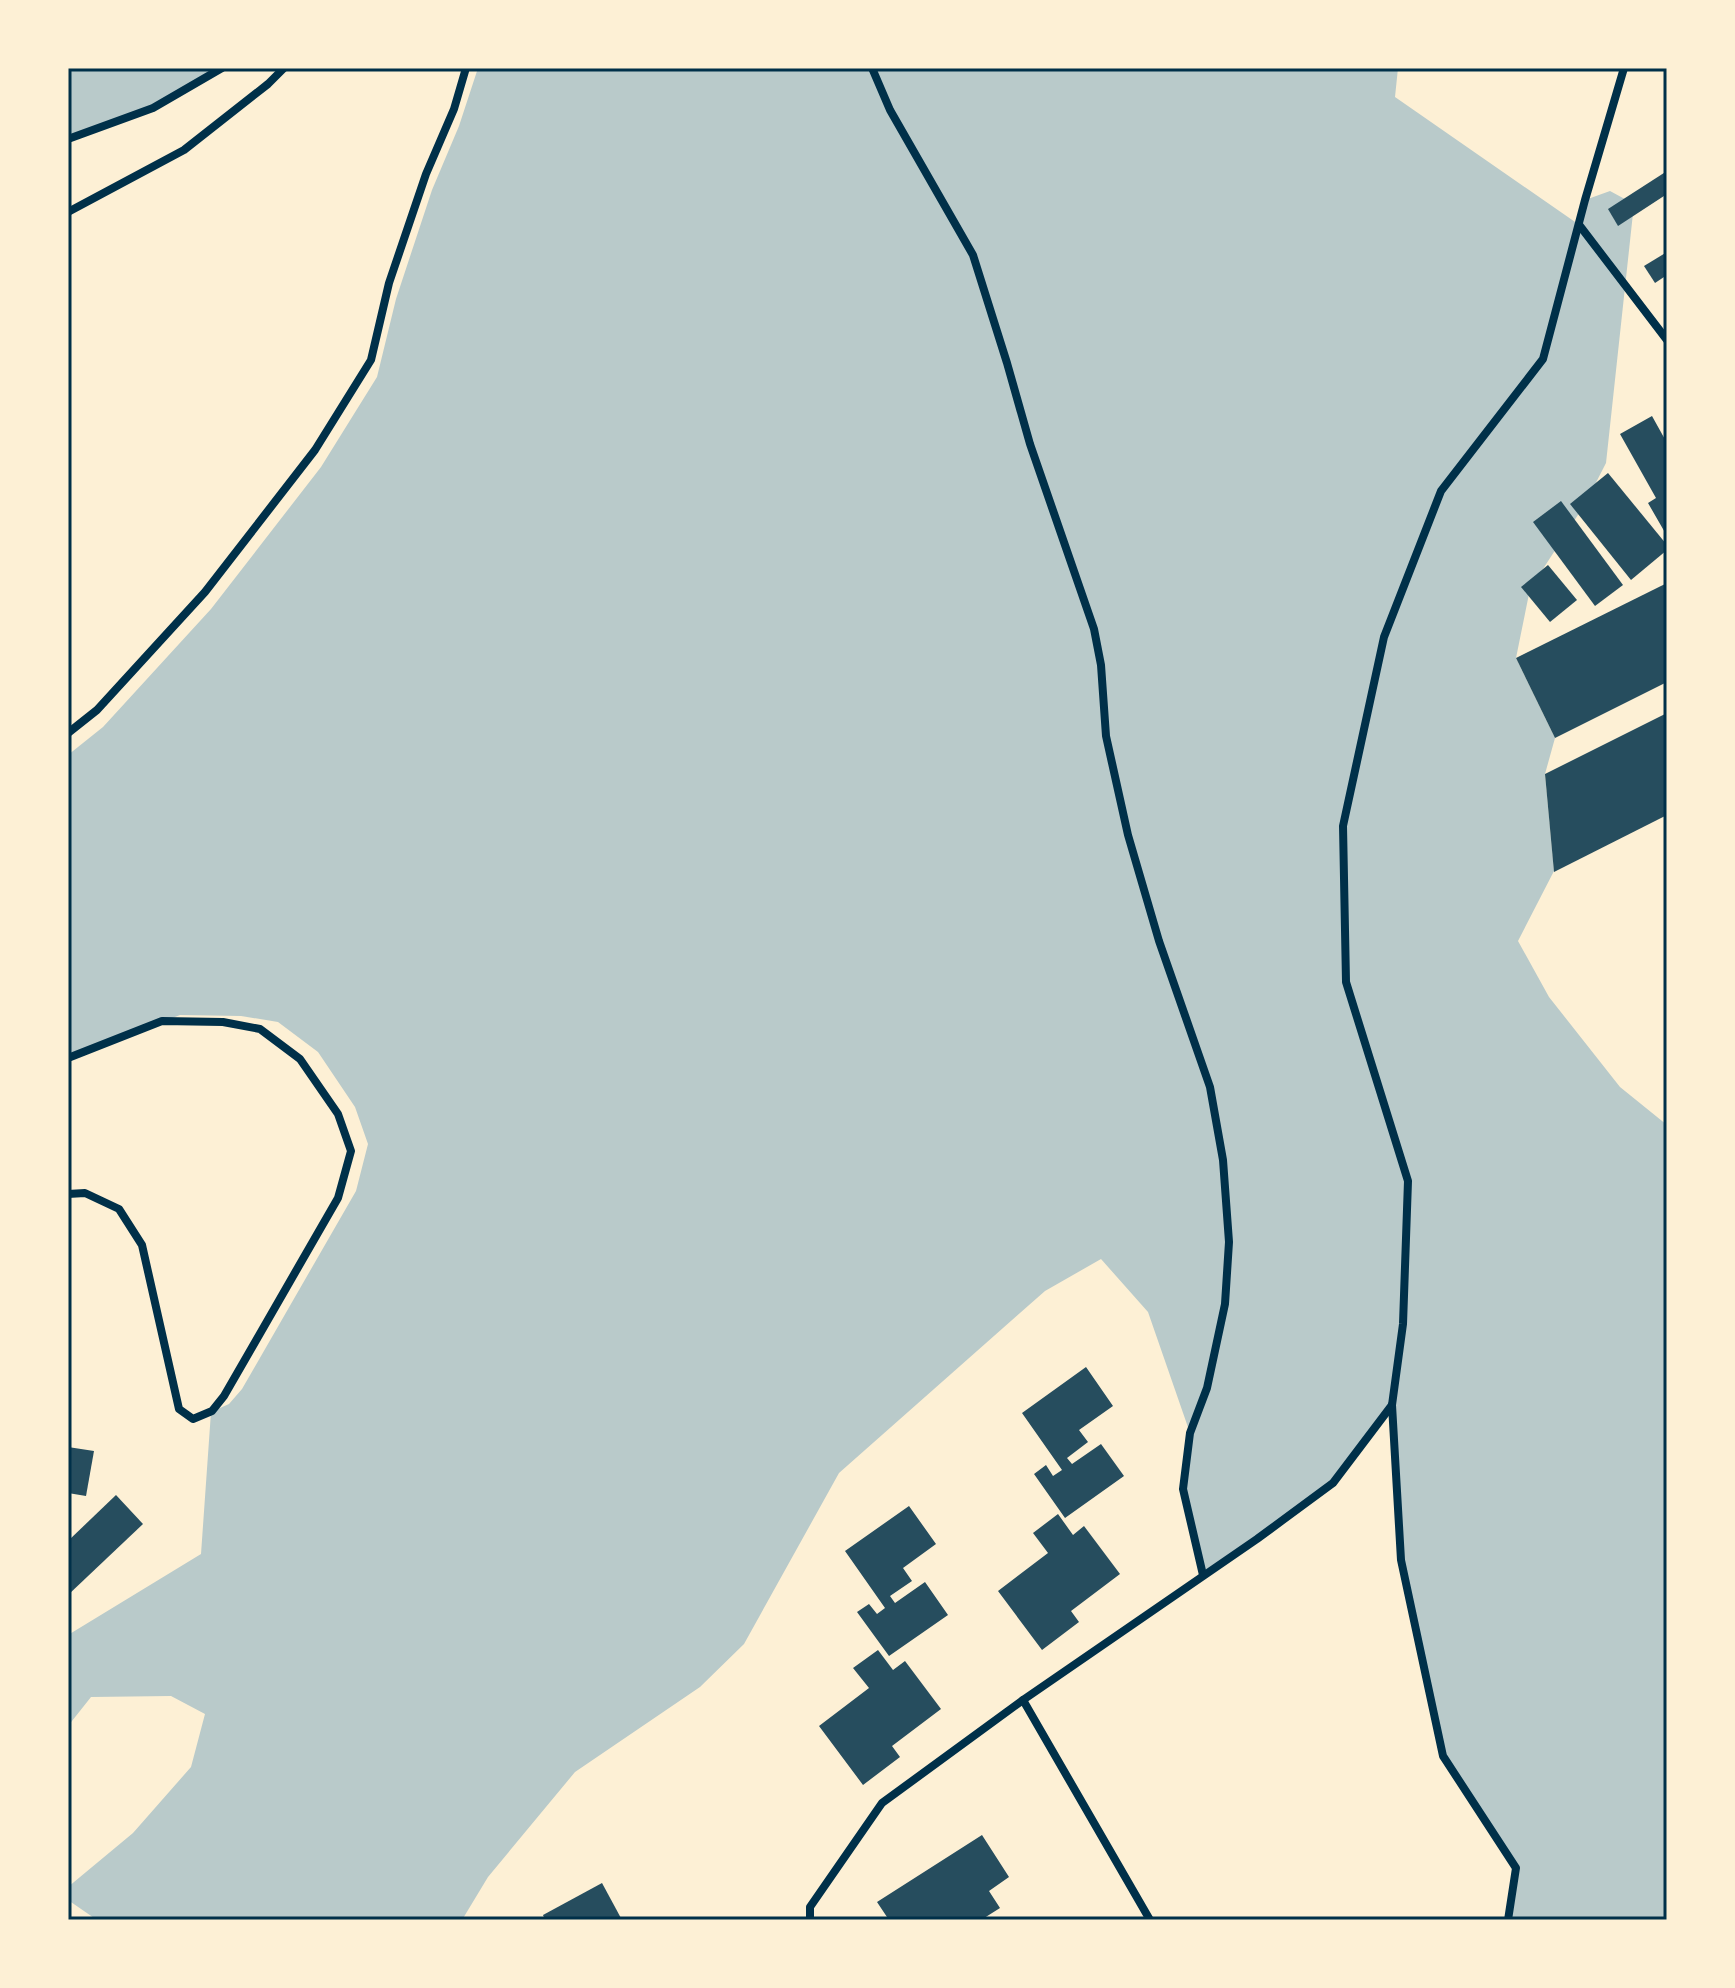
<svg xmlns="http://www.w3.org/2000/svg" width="1735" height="1988" font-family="Spectral,serif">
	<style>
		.green { fill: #b9caca }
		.building { fill: #264d5e }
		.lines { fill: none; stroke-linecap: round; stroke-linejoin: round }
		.minor { stroke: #003049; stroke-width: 8 }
		.neatline { fill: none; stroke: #003049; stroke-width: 3 }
	</style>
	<rect width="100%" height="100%" fill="#fdf0d5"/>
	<g class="green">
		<polygon points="68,68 222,68 153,108 68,139"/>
		<polygon points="478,68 1398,68 1395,97 1578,224 1585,200 1610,191 1634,204 1606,463 1585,504 1530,589 1516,658 1555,738 1545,774 1554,871 1518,941 1549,997 1620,1087 1667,1125 1667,1920 1508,1920 1516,1868 1443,1756 1401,1560 1392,1406 1333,1483 1203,1575 1183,1489 1190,1433 1148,1312 1101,1259 1045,1291 839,1473 744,1644 700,1687 575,1772 488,1877 462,1920 97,1920 68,1900 68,1887 133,1833 191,1767 205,1714 171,1696 91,1697 68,1726 68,1635 201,1554 211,1412 229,1404 242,1389 356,1191 368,1144 355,1107 318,1052 278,1022 241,1016 180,1015 68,1059 68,755 103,727 211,609 321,467 377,377 396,299 432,190 459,126"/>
	</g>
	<g class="building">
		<polygon points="1667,171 1667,194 1618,226 1608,209"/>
		<polygon points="1667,252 1667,275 1655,283 1644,266"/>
		<polygon points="1652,416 1667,443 1667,536 1648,503 1656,498 1620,434"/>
		<polygon points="1608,473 1667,545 1667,550 1631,580 1570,504"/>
		<polygon points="1561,501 1623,585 1595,606 1533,522"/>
		<polygon points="1548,565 1577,600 1550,622 1521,587"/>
		<polygon points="1667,583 1667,682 1555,738 1516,658"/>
		<polygon points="1667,713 1667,815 1554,872 1545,774"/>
		<polygon points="1086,1367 1113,1406 1079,1430 1088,1442 1067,1458 1072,1464 1101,1444 1124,1476 1065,1518 1034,1474 1046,1465 1053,1476 1062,1470 1022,1413"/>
		<polygon points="68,1447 94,1451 86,1496 68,1493"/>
		<polygon points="116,1495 143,1524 68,1595 68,1541"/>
		<polygon points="909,1506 936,1544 903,1568 912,1581 890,1596 895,1603 925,1582 948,1615 889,1656 857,1612 869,1604 877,1614 885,1608 845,1551"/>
		<polygon points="1058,1514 1073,1535 1084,1526 1120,1574 1071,1611 1079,1622 1042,1650 998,1591 1048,1553 1033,1533"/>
		<polygon points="878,1650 893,1670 905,1661 941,1709 892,1746 900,1757 863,1785 819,1726 869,1688 853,1668"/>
		<polygon points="982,1835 1009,1877 989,1891 1000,1908 981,1920 889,1920 877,1902"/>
		<polygon points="602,1883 622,1920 545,1920 543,1915"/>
	</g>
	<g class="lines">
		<g class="minor">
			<polyline points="872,68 890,110 973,255 1007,363 1030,444 1094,629 1101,665 1106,736 1128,835 1159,941 1210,1087 1223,1160 1229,1242 1225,1304 1207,1388 1190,1433 1183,1489 1203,1575"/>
			<polyline points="68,139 153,108 222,68"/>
			<polyline points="68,212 184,150 268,84 284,68"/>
			<polyline points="1580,226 1667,340"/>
			<polyline points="68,733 97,710 205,592 315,450 371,360 389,283 426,174 454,109 466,68"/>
			<polyline points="68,1058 162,1021 223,1022 260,1029 300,1059 338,1114 351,1151 338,1198 224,1396 212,1411 193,1419 179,1409 142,1245 119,1209 85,1193 68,1194"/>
			<polyline points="1392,1405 1401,1560 1443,1756 1516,1868 1508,1920"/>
			<polyline points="1023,1700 1150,1920"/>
			<polyline points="810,1920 810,1907 882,1803 1023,1700 1257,1539 1333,1483 1392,1405 1403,1324 1408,1181 1346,982 1343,826 1384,637 1441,491 1543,359 1585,200 1624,68"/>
		</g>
	</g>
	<rect width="1735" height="1988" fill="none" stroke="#fdf0d5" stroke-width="140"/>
	<rect x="70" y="70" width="1595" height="1848" class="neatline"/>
</svg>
